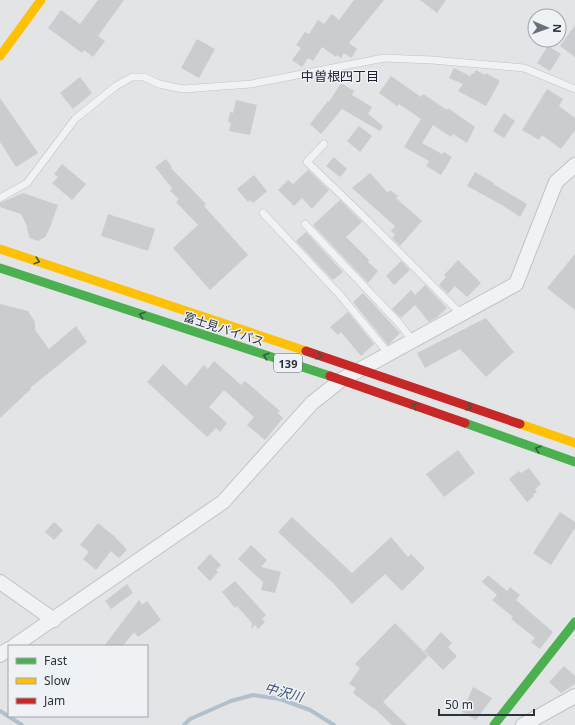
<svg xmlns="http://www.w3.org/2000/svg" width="575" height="725" font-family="'Noto Sans','Noto Sans JP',sans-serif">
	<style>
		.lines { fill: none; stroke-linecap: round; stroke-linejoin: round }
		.stream { stroke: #b2c0ce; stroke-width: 4 }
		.building { fill: #caccce }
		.lane-casing { stroke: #c0c2c4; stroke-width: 8 }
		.street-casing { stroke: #c0c2c4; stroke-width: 16 }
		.lane { stroke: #f0f2f3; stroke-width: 7 }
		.street { stroke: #f0f2f3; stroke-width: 14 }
		.fast { stroke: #4caf50; stroke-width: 9 }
		.slow { stroke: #ffc107; stroke-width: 9 }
		.jam { stroke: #c62828; stroke-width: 9 }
		.oneway { stroke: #365d44 }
		.labels { text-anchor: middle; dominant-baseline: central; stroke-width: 3; stroke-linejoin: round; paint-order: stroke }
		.shield { fill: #eff2f5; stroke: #656b75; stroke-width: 1 }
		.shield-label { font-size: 11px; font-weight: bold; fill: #2a313e }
		.street-label { font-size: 12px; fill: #2a313e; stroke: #eff2f5 }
		.neighbourhood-label { font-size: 13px; fill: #1c222e; stroke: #eff2f5 }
		.water-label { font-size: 13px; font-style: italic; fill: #384f6e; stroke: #eff2f5 }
	</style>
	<rect width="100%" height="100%" fill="#e2e4e6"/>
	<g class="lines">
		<g class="stream">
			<polyline points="0,711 22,725"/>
			<polyline points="184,725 190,719 231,701 253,695 280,699 310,710 334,725"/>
		</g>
	</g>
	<g class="building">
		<polygon points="98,0 124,0 98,36 105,41 93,57 84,50 82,53 48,28 61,10 80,24"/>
		<polygon points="354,0 384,0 349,43 357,49 351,58 344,53 341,58 337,55 336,57 322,47 313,61 308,58 302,67 292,60 301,48 296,45 305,32 309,34 318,20 324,24 332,14 339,20"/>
		<polygon points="420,0 446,0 437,13"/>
		<polygon points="575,25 575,57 560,46"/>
		<polygon points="197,39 215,49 199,78 181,68"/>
		<polygon points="548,46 561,54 550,71 537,63"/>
		<polygon points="454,68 470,76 472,73 474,74 476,70 485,75 486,73 500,81 486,106 458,91 463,84 449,78"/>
		<polygon points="391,76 421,97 423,94 447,110 448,108 475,127 467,143 453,134 451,137 433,125 422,143 442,154 444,152 452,157 441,175 426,166 429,161 404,147 421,119 399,104 397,106 379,93"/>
		<polygon points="80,77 92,93 73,109 60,93"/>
		<polygon points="341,83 354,91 352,95 372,107 368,114 383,126 380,131 342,109 321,134 310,124 328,101 329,102"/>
		<polygon points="547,89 563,99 559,106 575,118 575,130 561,149 542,135 539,140 522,130"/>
		<polygon points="0,98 38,153 16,167 0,142"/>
		<polygon points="236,100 257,105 250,135 229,131 231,123 228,122 230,112 233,113"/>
		<polygon points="504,113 515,121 504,138 493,131"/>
		<polygon points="359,126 372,136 360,152 347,141"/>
		<polygon points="334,157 347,169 340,177 326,166"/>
		<polygon points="166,159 172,167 171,168 206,204 204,206 248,255 210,290 173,248 198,225 176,202 179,199 170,191 172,188 155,167"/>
		<polygon points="62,164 86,184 72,200 52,183 58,177 54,174"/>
		<polygon points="308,170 329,190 312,209 302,198 294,206 278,190 288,180 293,184"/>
		<polygon points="475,172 494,183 493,184 527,204 520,217 502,205 467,186"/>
		<polygon points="370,173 388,193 390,190 398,196 396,198 422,221 400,246 392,238 395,235 391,231 395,226 352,188"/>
		<polygon points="254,175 267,191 253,203 250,200 248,202 237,189"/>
		<polygon points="23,193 58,205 49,230 45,237 38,241 30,238 27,230 27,226 21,214 0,207 0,203"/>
		<polygon points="340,200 362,222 346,237 369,260 368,262 378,271 368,283 313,225"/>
		<polygon points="108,214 155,229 148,251 101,236"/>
		<polygon points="306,232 343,272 333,280 296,241"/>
		<polygon points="575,254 575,310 547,288"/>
		<polygon points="458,260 481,283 467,297 455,286 448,294 439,285 446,277 444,275"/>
		<polygon points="401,261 410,270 394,285 386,276"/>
		<polygon points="425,285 447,308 437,317 429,322 415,305 401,318 392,309 411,290 415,295"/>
		<polygon points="363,293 400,333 388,345 353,302"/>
		<polygon points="0,304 28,311 35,322 35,330 49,349 76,326 87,342 30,388 31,389 0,418"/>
		<polygon points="348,312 374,344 361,356 341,332 338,335 330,327"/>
		<polygon points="486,318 514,352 486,377 460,349 425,368 417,353"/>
		<polygon points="214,361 241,385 245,381 280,411 278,413 283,418 265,440 247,425 254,417 224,390 209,407 227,423 220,432 216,428 207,437 147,382 163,364 186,386 204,365 208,369"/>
		<polygon points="458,450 475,473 444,497 426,474"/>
		<polygon points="529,468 541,484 535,489 537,492 533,494 534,496 527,502 509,479 519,471 521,473"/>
		<polygon points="560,512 575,522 575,528 551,565 533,553"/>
		<polygon points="292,517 352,573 391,537 408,557 411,554 425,568 402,591 385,574 352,604 333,583 278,532"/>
		<polygon points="54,522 63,530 54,540 45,532"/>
		<polygon points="98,523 114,536 127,550 119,558 111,551 96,570 83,559 89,552 80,545"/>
		<polygon points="251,545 267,560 261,567 281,572 275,593 261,590 263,582 238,559"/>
		<polygon points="210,554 221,565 216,570 218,572 210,581 197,568"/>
		<polygon points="488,575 507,591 510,587 520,595 516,600 553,632 540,649 531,642 535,638 511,619 513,617 492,600 497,595 482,582"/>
		<polygon points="235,581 266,615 262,619 265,622 258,629 255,625 251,629 252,623 237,606 235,608 222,592"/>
		<polygon points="127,584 133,593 111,609 105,601"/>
		<polygon points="139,600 142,605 147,601 161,620 138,637 134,632 123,646 104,646"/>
		<polygon points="395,623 428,656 383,702 407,725 392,725 374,708 374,709 353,693 356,688 349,684 360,668 355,664"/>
		<polygon points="441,632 452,643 448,647 457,656 443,670 424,651"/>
		<polygon points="564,666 575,676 575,684 561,693 549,682"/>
		<polygon points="473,687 492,698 476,720 462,712"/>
	</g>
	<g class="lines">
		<defs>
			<g id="lane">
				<polyline points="324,144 307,162 356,209 461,314"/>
				<polyline points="0,198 27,183 75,119 116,86 132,77 144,77 159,84 183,89 251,84 384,58 432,60 524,68 575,89"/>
				<polyline points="263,213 340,295 389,354"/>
				<polyline points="305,224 398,322 413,341"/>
			</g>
			<g id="street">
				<polyline points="0,582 54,620"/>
				<polyline points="14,646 223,502 312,403 341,380 516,284 556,182 575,165"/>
				<polyline points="0,655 9,649"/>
				<polyline points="523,725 575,696"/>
			</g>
		</defs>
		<use href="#lane" class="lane-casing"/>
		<use href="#street" class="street-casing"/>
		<use href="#lane" class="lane"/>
		<use href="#street" class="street"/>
		<g class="fast">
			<polyline points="0,268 330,376"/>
			<polyline points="465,423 575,462"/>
			<polyline points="494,725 575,622"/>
		</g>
		<g class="slow">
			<polyline points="0,56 41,0"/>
			<polyline points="0,249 306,351"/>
			<polyline points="520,424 575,443"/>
		</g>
		<g class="jam">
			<polyline points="306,351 520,424"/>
			<polyline points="330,376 465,423"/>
		</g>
	</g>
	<defs><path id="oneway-chevron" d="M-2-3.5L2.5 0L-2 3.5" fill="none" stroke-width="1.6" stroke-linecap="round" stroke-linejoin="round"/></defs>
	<g class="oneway">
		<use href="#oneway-chevron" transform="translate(37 261) rotate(18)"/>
		<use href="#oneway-chevron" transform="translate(142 315) rotate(-162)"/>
		<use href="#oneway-chevron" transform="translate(266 356) rotate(-162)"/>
		<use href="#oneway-chevron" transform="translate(319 356) rotate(19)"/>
		<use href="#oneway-chevron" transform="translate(415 406) rotate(-161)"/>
		<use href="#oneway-chevron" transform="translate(469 407) rotate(19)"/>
		<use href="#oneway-chevron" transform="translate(538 449) rotate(-161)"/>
	</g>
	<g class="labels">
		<rect class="shield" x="274" y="354" width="28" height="18" rx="3"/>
		<g class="shield-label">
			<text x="288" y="363">139</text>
		</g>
		<g class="street-label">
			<text transform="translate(224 329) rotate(18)">富士見バイパス</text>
		</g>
		<g class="neighbourhood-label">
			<text x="340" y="76">中曽根四丁目</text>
		</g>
		<g class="water-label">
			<text transform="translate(284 692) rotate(15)">中沢川</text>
		</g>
	</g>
	<rect x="8" y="645" width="140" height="72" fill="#eff2f5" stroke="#a0a5ac"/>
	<rect x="16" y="658" width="20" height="6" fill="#4caf50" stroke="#a0a5ac"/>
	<text x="44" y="665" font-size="12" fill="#2a313e">Fast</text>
	<rect x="16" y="678" width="20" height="6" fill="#ffc107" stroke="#a0a5ac"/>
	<text x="44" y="685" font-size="12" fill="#2a313e">Slow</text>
	<rect x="16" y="698" width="20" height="6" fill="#c62828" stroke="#a0a5ac"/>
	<text x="44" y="705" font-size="12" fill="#2a313e">Jam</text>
	<g transform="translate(547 28) rotate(92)"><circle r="19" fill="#eff2f5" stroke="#a0a5ac"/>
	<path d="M0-3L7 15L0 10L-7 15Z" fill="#6a7079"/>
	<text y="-6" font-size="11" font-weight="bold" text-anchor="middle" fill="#2a313e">N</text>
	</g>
	<path d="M439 709v6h95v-6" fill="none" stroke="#2a313e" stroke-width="2"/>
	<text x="445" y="709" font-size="12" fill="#2a313e" stroke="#eff2f5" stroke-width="3" paint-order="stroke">50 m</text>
</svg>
